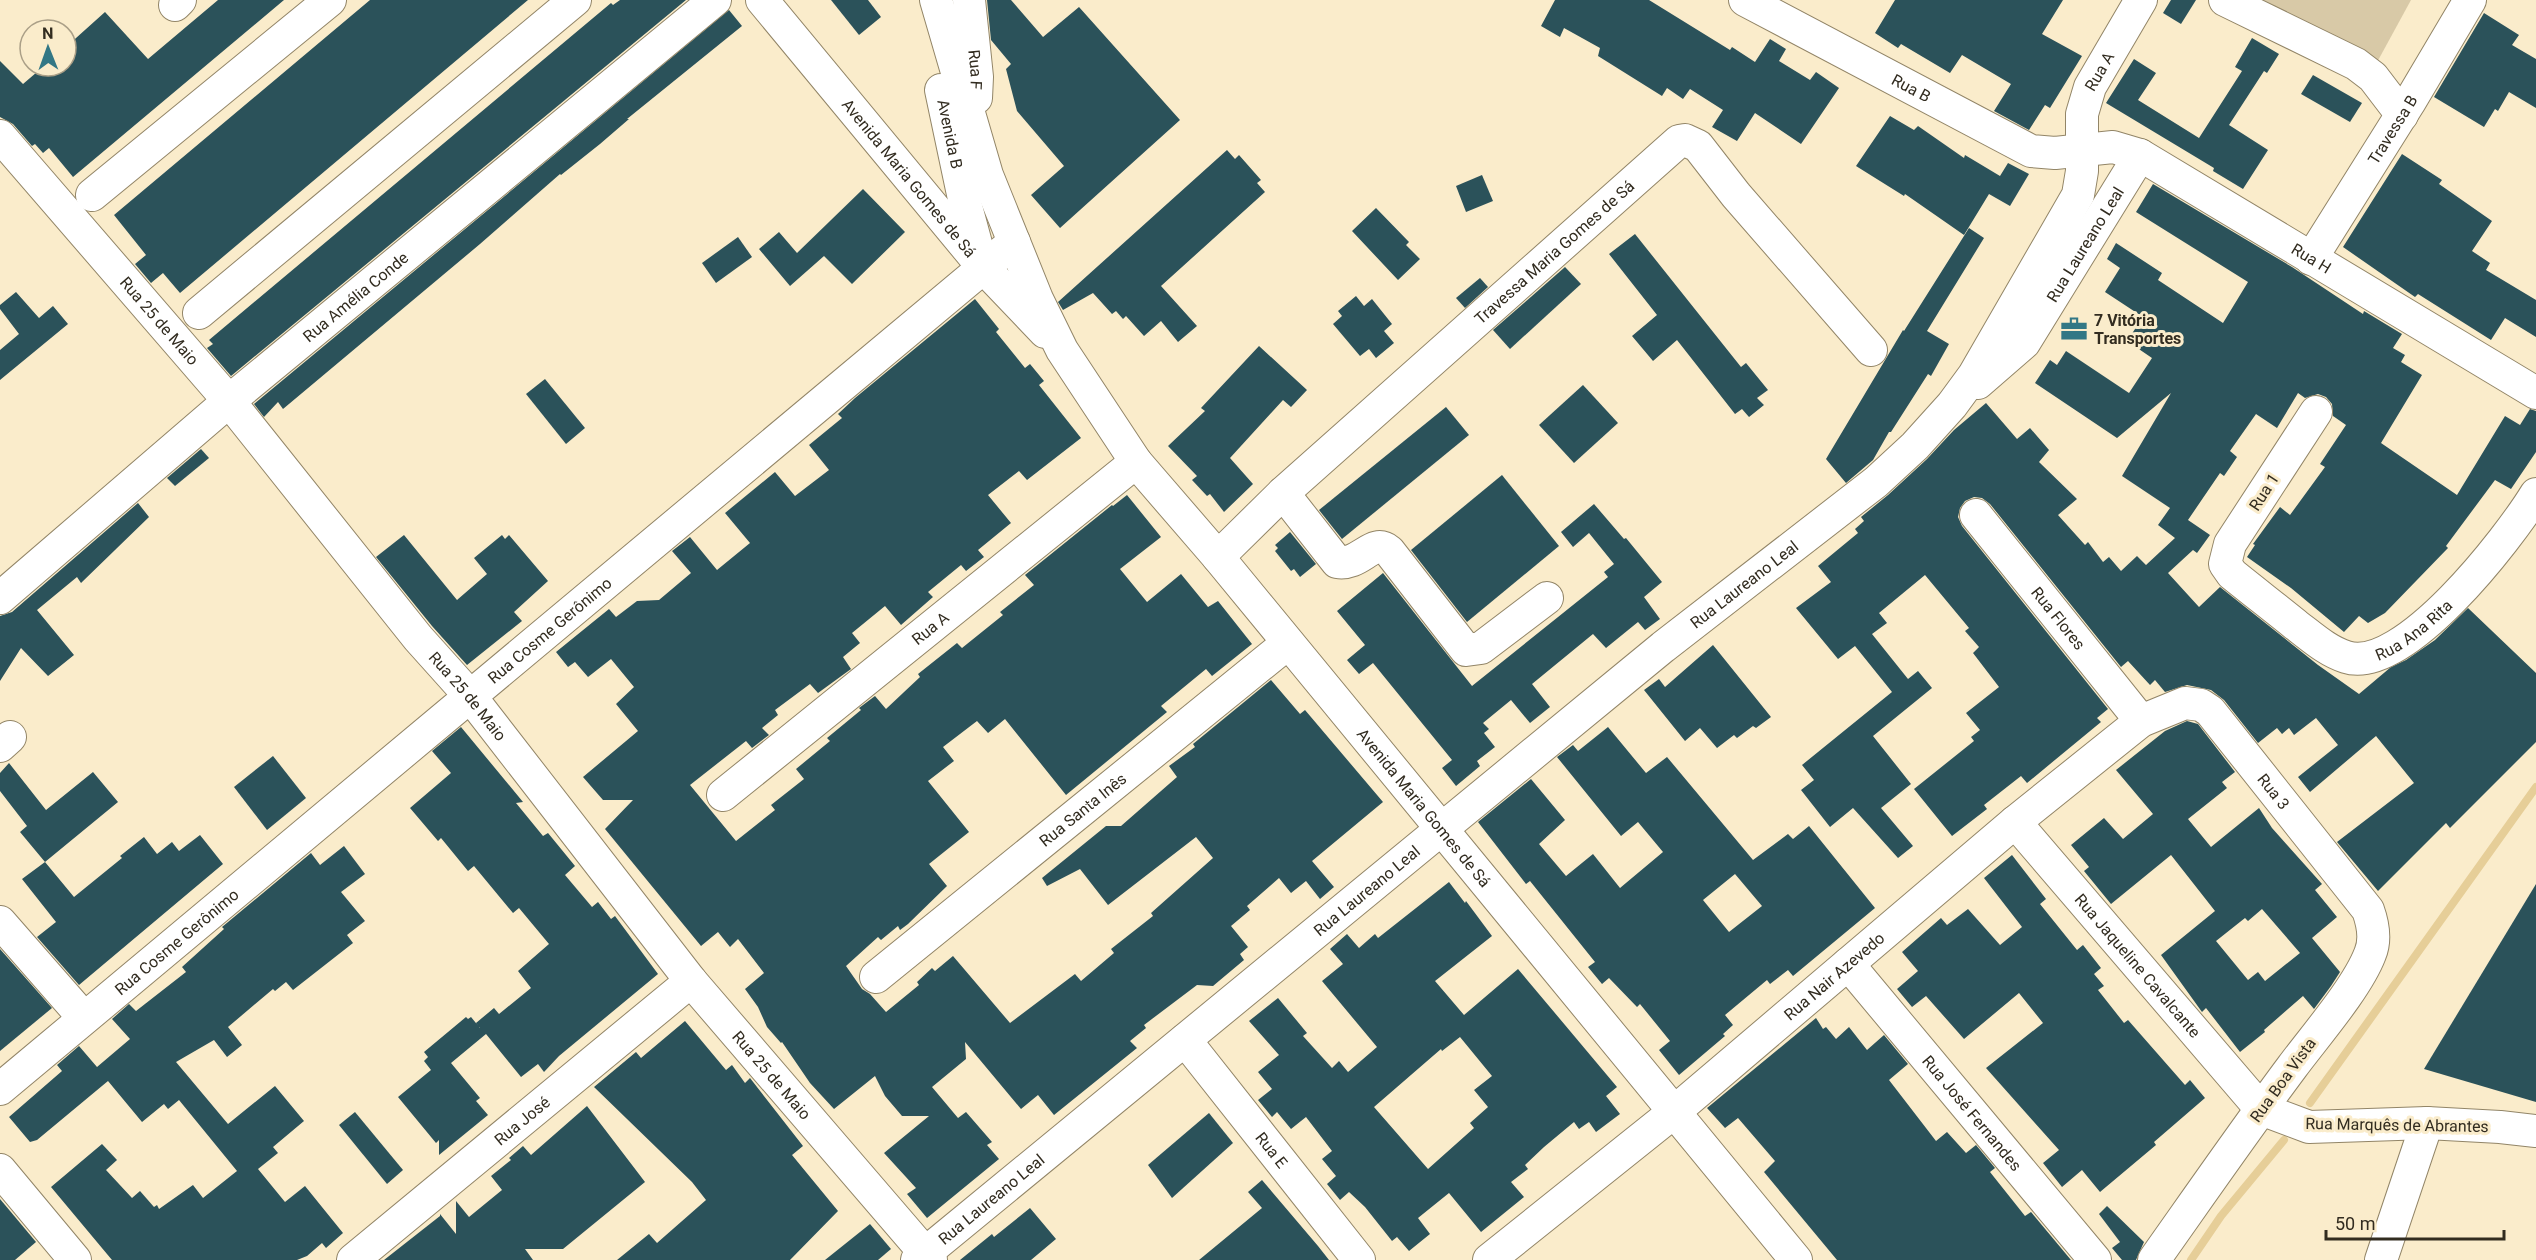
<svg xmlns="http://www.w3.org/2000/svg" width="2536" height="1260" font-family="Roboto,sans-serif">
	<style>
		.green { fill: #d8c9a7 }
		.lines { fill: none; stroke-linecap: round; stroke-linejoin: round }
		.stream { stroke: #e6ce98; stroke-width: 8 }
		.building { fill: #2b525a; fill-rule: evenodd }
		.minor-casing { stroke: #928567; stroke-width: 34 }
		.minor { stroke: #fff; stroke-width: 32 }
		.labels { text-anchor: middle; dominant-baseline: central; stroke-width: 6; stroke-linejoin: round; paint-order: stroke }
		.street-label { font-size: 16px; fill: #322c20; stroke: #faeccb }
		.poi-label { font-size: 16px; font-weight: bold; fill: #322c20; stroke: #faeccb; text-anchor: start }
	</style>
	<rect width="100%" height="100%" fill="#faeccb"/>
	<polygon class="green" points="2254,0 2411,0 2375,66"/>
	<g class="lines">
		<g class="stream">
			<polyline points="2310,1103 2536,787"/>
			<polyline points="2191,1260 2221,1216 2284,1140"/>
		</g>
	</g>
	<g class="building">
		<polygon points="218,0 284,0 73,177 49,148 43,153 35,144 32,146 13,124 0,117 0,61 23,84 44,66 66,66 66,47 105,12 148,59"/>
		<polygon points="370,0 528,0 180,293 163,273 151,283 135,264 146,255 114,215"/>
		<polygon points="620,0 686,0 231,376 207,348 213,344 209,340 611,3 613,5"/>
		<polygon points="831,0 868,0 881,17 859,35"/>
		<polygon points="987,0 1011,0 1043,37 1079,7 1180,120 1060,228 1031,195 1064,166 1017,111 1006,69 1011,64 991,40"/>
		<polygon points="1555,0 1649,0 1730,50 1732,47 1755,62 1770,39 1786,49 1779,61 1810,80 1816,72 1839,88 1801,144 1755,113 1737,141 1712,127 1723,110 1690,89 1683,99 1667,88 1662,96 1598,56 1600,48 1564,28 1560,37 1541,26"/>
		<polygon points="1895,0 2063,0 2042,34 2082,56 2050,108 2045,105 2029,130 1994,111 2011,84 1962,55 1950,73 1901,44 1898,48 1875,33"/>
		<polygon points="2171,0 2196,0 2181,24 2163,13"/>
		<polygon points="729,10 742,26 627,119 629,119 600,144 561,175 560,174 480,244 283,409 278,402 264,417 254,404"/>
		<polygon points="2484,13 2519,35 2512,45 2536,59 2536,108 2509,92 2498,111 2495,109 2484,127 2434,97"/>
		<polygon points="2252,38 2279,54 2267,73 2264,71 2229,125 2268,150 2243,189 2213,171 2214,168 2106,103 2134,59 2156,73 2138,100 2199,138 2242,71 2235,67"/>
		<polygon points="2313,75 2362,103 2350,122 2301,94"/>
		<polygon points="1890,116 1914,130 1918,126 1964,158 1965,155 2000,176 2008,163 2029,174 2010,206 1989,194 1964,235 1905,194 1904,196 1856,166"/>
		<polygon points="1227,150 1235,159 1239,155 1261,180 1257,183 1265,192 1161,286 1197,326 1178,342 1161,321 1144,336 1126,316 1123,319 1116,311 1112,314 1093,293 1063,310 1058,302"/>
		<polygon points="2402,154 2442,180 2439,184 2492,221 2472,251 2490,263 2486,270 2536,300 2536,337 2505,318 2491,340 2418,294 2415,297 2343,247"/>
		<polygon points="1482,175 1493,201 1466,212 1456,186"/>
		<polygon points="2153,184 2292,267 2363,314 2364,311 2402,334 2393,348 2405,355 2401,362 2422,375 2381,443 2457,495 2505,416 2520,425 2530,409 2536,411 2536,452 2511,489 2495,480 2446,546 2448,548 2385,613 2368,623 2359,616 2344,632 2291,588 2247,557 2255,545 2253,544 2280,507 2290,515 2325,467 2320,464 2346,425 2333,416 2332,404 2326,397 2318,394 2305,398 2298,393 2277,428 2256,414 2230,451 2237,457 2224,476 2220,473 2188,520 2210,535 2197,553 2193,550 2168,573 2199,607 2220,587 2318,665 2359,694 2391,667 2406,660 2435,640 2468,608 2536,673 2536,742 2450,828 2446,823 2378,891 2337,842 2414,783 2376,736 2310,792 2298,777 2338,745 2316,718 2294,735 2289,728 2282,734 2277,728 2258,743 2224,700 2211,690 2187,685 2165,692 2155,680 2150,685 2128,661 2121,667 1990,504 1982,498 1974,497 1965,501 1960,508 1958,517 1962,526 2108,709 2097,718 2101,722 2027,783 2021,776 1984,805 1987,809 1952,836 1914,789 1974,741 1971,737 1980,730 1966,713 1999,687 1973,653 1979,647 1965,631 1969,628 1925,575 1879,613 1887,623 1872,634 1908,679 1918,671 1932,688 1873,736 1911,784 1881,808 1913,846 1898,858 1853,808 1830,827 1801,790 1814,780 1802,765 1892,692 1855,646 1838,659 1796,608 1831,582 1818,566 1858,533 1855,529 1864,521 1861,517 1888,495 1927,459 1954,430 1986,403 2017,439 2030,428 2049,450 2039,462 2077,499 2058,515 2085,545 2088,542 2103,562 2109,557 2121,571 2137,556 2146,565 2175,538 2158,525 2170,508 2122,476 2171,393 2117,438 2035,383 2050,360 2057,365 2066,351 2129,393 2152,358 2127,341 2143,317 2105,292 2120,268 2107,259 2116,243 2162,273 2158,280 2223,323 2248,282 2136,212"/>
		<polygon points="863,189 905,232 852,284 824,256 790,286 759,249 779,232 797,253"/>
		<polygon points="1376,208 1409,242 1406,245 1420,259 1398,280 1352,231"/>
		<polygon points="1969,228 1984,238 1927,331 1949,344 1931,376 1928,374 1891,432 1889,432 1873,460 1846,483 1826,459 1903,330 1904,331"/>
		<polygon points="1635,234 1741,367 1746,363 1768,390 1757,398 1764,405 1749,417 1742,409 1735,414 1677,340 1653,361 1632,336 1657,315 1609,254"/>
		<polygon points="738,237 752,257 716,283 702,263"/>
		<polygon points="1565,267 1581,284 1510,349 1493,330"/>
		<polygon points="1480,278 1488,287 1465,308 1456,298"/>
		<polygon points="16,292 39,318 53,306 68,324 0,380 0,350 19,334 0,309 0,305"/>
		<polygon points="1356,296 1364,306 1372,299 1392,324 1384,331 1394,343 1376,358 1369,349 1360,356 1333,324 1342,316 1338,311"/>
		<polygon points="975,299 999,329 996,332 1025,368 1030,364 1044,381 1039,385 1081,438 1027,480 1019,471 988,495 1011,523 978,550 984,557 966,571 961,565 928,592 933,597 901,625 885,606 852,633 860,643 843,657 851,669 818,693 810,684 775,710 778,715 762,728 769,735 752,748 746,741 690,785 736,841 775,810 771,805 804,779 796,769 830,741 827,738 861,710 859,708 875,696 886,709 920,677 918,674 957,643 962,648 1003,615 1000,612 1034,585 1025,575 1112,505 1113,506 1127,495 1161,537 1120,569 1147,602 1181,574 1208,607 1218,601 1252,644 1212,676 1206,669 1161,706 1167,712 1066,795 1005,719 988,733 977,721 943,747 954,761 928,781 969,832 929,864 947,886 908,924 900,930 898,926 881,940 878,937 846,966 862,989 870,994 886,1012 919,985 917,982 932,968 935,971 953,956 1010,1023 1075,974 1081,981 1114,953 1111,949 1153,916 1151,913 1213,858 1196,837 1108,905 1080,869 1047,886 1042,878 1106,826 1121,826 1177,777 1169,766 1195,747 1193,744 1271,680 1300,714 1305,710 1383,802 1312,861 1334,887 1320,899 1306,881 1291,893 1279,878 1247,906 1250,910 1231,926 1248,947 1240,954 1244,960 1213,986 1197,985 1144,1025 1146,1028 1130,1041 1137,1048 1054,1115 1038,1095 1021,1109 965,1042 966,1059 932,1087 958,1118 966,1112 992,1142 987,1145 999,1159 927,1218 907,1194 916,1188 884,1153 929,1116 902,1116 885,1096 875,1076 834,1109 810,1083 782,1042 781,1043 767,1027 758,1007 745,989 764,973 738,939 730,947 718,932 701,946 605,829 633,800 603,800 583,777 638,731 616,704 634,687 611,659 588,677 575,662 568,667 556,652 609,609 616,617 637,601 659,600 691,573 672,551 690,537 717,570 750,543 725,513 775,472 795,496 829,470 809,445 842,418 838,414 855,398"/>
		<polygon points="1259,346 1307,390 1291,407 1283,400 1230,458 1253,484 1224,512 1210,494 1207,496 1192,480 1197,476 1168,446 1205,411 1201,408"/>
		<polygon points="545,379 585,428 566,444 526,394"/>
		<polygon points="1583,385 1618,423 1574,463 1539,425"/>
		<polygon points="1446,407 1469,435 1342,539 1319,510"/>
		<polygon points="201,449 209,458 175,486 167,478"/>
		<polygon points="1502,475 1559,546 1467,622 1411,550"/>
		<polygon points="138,503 149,517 81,583 77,577 37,610 74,655 48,676 21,648 0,681 0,616 12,612"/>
		<polygon points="1594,504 1624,539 1626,538 1662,582 1644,597 1660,619 1645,630 1638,622 1606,648 1593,634 1532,684 1550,707 1530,723 1511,700 1483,723 1489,729 1484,733 1495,747 1477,761 1480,766 1456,786 1442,768 1452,760 1373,663 1359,674 1347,660 1365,645 1337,611 1383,573 1472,686 1608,577 1604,572 1614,564 1589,533 1573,547 1561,532"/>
		<polygon points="1290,532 1316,564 1300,577 1294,569 1291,571 1275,551 1278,548 1275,545"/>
		<polygon points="404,535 457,600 487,574 474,558 502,535 505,539 509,535 548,581 514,612 522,621 467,665 432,626 376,557"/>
		<polygon points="1713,645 1771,717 1756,728 1753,726 1737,738 1734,735 1717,748 1700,728 1685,741 1644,690 1659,679 1665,687"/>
		<path d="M2187,721L2198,724L2235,772L2222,782L2227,788L2188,819L2211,847L2259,808L2272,828L2322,884L2315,890L2337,917L2312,938L2340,972L2331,986L2314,1009L2303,996L2264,1030L2265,1032L2240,1052L2206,1008L2202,1012L2161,955L2215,911L2171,855L2111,904L2084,871L2089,867L2071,845L2104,818L2123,839L2153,814L2116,770L2165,731ZM2262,909L2300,953L2265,981L2258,972L2248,980L2216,941L2245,918L2248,921Z"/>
		<polygon points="461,727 523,802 516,803 543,836 548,833 575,866 565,875 592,907 598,902 611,919 615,916 658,974 559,1056 544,1072 538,1064 521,1077 486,1034 451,1063 480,1098 476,1101 488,1115 439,1155 439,1140 436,1143 398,1097 431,1070 424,1061 428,1057 424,1052 466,1017 468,1019 471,1017 480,1028 476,1023 494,1008 499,1014 531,988 518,971 549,944 519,908 513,913 474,866 468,871 441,838 438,841 410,808 451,773 432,751"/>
		<path d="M1608,727L1646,773L1667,757L1753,860L1788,834L1793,839L1809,826L1875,908L1793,976L1788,970L1770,984L1767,980L1725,1015L1733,1025L1723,1034L1725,1036L1679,1075L1659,1050L1670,1041L1640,1004L1637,1007L1609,978L1602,984L1588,967L1595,962L1530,881L1526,884L1478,822L1531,779L1565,820L1539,844L1566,876L1593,854L1620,888L1663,852L1638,822L1621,836L1557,757L1573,745L1578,751ZM1735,874L1762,906L1729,932L1703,900Z"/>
		<polygon points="273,756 306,798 267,830 234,787"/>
		<polygon points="9,763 46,810 93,772 118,802 45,862 20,832 27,826 0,791 0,773"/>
		<polygon points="200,835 223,864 79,985 37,937 56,922 22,879 45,862 74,897 122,858 120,856 144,837 157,854 172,842 179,851"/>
		<polygon points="344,846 365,874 341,892 365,921 347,935 353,943 293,990 286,982 275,991 273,989 228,1027 242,1045 227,1057 214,1040 176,1062 228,1124 275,1086 304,1121 273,1147 278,1153 258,1169 285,1202 305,1186 343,1233 326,1248 322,1243 307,1256 297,1260 112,1260 51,1187 102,1144 117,1160 106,1170 132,1198 140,1191 154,1207 157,1205 159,1209 193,1185 203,1198 237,1171 179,1100 168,1109 164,1104 142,1122 108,1081 37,1140 30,1142 9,1117 62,1071 57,1065 79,1046 97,1067 130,1039 112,1019 129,1004 136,1011 186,972 182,967 224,929 222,927 311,853 320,865"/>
		<polygon points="2012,855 2046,899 2040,904 2077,950 2083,945 2101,968 2094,974 2104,986 2098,990 2124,1023 2128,1020 2185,1085 2190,1080 2205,1098 2154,1142 2156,1145 2100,1192 2082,1170 2062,1187 2043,1163 2059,1150 1986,1068 2043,1023 2019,993 1964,1039 1926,996 1912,1007 1897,989 1918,971 1902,952 1941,918 1947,925 1968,909 2000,945 2022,927 1984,878"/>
		<path d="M1449,882L1465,903L1466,901L1492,936L1435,981L1464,1015L1518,969L1617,1087L1606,1096L1620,1114L1596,1132L1589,1122L1579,1129L1574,1122L1544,1147L1525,1165L1528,1169L1511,1182L1524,1197L1481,1232L1449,1193L1418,1218L1430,1234L1409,1251L1397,1237L1392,1241L1365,1207L1349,1192L1340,1200L1327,1184L1336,1176L1322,1159L1332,1151L1306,1117L1291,1129L1277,1112L1272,1117L1258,1100L1272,1089L1258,1072L1279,1055L1249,1021L1278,998L1307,1033L1303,1036L1332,1068L1339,1061L1348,1072L1377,1047L1322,981L1343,964L1330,949L1347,934L1359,948L1375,934L1378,938ZM1460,1037L1492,1076L1474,1090L1488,1107L1470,1123L1474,1128L1428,1169L1374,1107L1441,1049L1442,1051Z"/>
		<polygon points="2536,884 2536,1102 2424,1069"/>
		<polygon points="0,949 52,1008 0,1051"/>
		<polygon points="1816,1018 1823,1029 1826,1027 1836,1039 1849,1027 1867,1050 1884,1035 1908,1064 1889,1080 1936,1141 1947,1132 1966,1153 1976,1145 1995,1168 1990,1172 2025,1216 2031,1212 2071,1260 1837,1260 1764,1172 1775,1161 1738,1118 1725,1128 1707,1108"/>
		<polygon points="685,1021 726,1070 732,1065 745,1083 750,1078 803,1146 792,1155 838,1211 790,1260 617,1260 649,1234 657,1243 706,1200 692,1182 594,1087 636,1052 641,1058"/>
		<polygon points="587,1106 645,1182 563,1249 525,1249 533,1260 384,1260 440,1216 440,1214 456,1234 456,1201 469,1217 502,1190 491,1176 511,1160 509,1158 523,1146 531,1155"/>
		<polygon points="355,1112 403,1170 387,1184 339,1125"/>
		<polygon points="1209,1113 1233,1143 1172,1198 1148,1165"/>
		<polygon points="1262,1180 1318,1246 1329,1260 1199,1260 1262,1208 1248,1192"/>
		<polygon points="0,1199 36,1242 15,1260 0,1260"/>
		<polygon points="2107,1206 2144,1242 2136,1260 2122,1260 2112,1248 2120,1242 2099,1214"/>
		<polygon points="1030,1208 1056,1239 1031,1260 960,1260 992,1234 994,1237"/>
		<polygon points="870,1224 891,1249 878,1260 825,1260"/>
	</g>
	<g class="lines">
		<defs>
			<g id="minor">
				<path id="s1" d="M762,0L983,267L1045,332"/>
				<path id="s2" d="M936,0L987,175L1037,299L1062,350L1136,462L1218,557L1796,1260"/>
				<path id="s3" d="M969,0L977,77L976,98"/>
				<path id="s4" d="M1745,0L2031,151L2055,153L2113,147L2140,155L2536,393"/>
				<polyline points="2225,0 2356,64 2373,77 2402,115"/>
				<polyline points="175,5 180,0"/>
				<path id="s5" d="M941,90L964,199L979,255"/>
				<path id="s6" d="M0,136L229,401L418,638L470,696L691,981L931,1260"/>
				<polyline points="92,195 330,0"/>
				<path id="s7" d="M2311,259L2409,103L2470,0"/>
				<polyline points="199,313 575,0"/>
				<path id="s8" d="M1978,383L2024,343L2140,155"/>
				<path id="s9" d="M2316,412L2230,544L2225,564L2232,574C2253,591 2275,608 2296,625C2312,637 2327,651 2346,657C2403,676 2509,538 2536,494"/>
				<path d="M1283,493L1337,562C1361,566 1372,537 1389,551L1466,650L1481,648L1547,598"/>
				<path id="s10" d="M1976,515L2141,721"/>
				<path id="s11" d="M1218,557L1283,493L1679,141L1685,140L1698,146L1736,195L1871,350"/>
				<path id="s12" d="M0,598L229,401L715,0"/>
				<polyline points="0,746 10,737"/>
				<path id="s13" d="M723,795L1136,462"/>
				<path id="s14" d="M2015,822L2261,1109L2309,1127L2427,1123L2500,1127L2536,1131"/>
				<polyline points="0,922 84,1018"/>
				<path id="s15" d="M1848,964L2095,1260"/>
				<path id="s16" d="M876,977L1288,643"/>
				<path id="s17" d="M1185,1040L1359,1260"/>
				<path id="s18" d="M0,1089L1014,242"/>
				<polyline points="0,1170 75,1260"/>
				<path id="s19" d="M353,1260L691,981"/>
				<path id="s20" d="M917,1260L1663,647L1876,482L1915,446L1952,405L1974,375L2078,195L2082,171V114L2090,87L2141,0"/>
				<path id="s21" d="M1489,1260L1674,1112L2015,822L2141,721L2185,703L2201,705L2210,711L2368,910C2373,924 2376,940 2370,954C2357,988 2315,1036 2292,1067C2245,1130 2200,1195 2154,1260"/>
				<polyline points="2381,1260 2427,1123"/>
			</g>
		</defs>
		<use href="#minor" class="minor-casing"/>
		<use href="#minor" class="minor"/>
	</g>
	<defs>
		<symbol id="office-bare" viewBox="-9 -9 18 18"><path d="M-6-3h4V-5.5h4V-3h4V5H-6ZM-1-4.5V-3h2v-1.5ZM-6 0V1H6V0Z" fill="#327785" stroke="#faeccb" stroke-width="2.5" paint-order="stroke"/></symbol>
	</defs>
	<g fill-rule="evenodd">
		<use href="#office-bare" x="2055" y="310" width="38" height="38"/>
	</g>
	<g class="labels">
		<g class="street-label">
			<text stroke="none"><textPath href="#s3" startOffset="70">Rua F</textPath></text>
			<text stroke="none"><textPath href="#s20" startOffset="1716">Rua A</textPath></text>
			<text stroke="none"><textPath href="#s4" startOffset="188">Rua B</textPath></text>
			<text stroke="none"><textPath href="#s7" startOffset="153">Travessa B</textPath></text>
			<text stroke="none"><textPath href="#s5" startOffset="45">Avenida B</textPath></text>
			<text stroke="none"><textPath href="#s1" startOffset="231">Avenida Maria Gomes de Sá</textPath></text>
			<text stroke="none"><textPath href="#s8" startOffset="177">Rua Laureano Leal</textPath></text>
			<text stroke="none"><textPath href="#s11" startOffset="454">Travessa Maria Gomes de Sá</textPath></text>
			<text stroke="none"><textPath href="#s4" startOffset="634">Rua H</textPath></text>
			<text stroke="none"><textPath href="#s12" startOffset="466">Rua Amélia Conde</textPath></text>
			<text stroke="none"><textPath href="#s6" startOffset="244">Rua 25 de Maio</textPath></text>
			<text transform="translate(2264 492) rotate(-57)">Rua 1</text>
			<text stroke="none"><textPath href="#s20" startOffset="1068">Rua Laureano Leal</textPath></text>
			<text stroke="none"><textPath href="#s10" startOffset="132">Rua Flores</textPath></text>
			<text stroke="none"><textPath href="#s9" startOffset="408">Rua Ana Rita</textPath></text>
			<text stroke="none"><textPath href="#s13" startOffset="266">Rua A</textPath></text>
			<text stroke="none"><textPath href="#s18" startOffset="716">Rua Cosme Gerônimo</textPath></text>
			<text stroke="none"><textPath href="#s6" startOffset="730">Rua 25 de Maio</textPath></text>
			<text stroke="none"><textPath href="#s21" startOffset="1023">Rua 3</textPath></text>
			<text stroke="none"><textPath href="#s2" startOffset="957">Avenida Maria Gomes de Sá</textPath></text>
			<text stroke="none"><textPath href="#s16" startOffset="266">Rua Santa Inês</textPath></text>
			<text stroke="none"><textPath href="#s20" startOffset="582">Rua Laureano Leal</textPath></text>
			<text stroke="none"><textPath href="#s18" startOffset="230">Rua Cosme Gerônimo</textPath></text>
			<text stroke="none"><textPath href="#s14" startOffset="189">Rua Jaqueline Cavalcante</textPath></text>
			<text stroke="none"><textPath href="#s21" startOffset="447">Rua Nair Azevedo</textPath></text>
			<text stroke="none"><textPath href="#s6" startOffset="1216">Rua 25 de Maio</textPath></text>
			<text transform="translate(2283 1080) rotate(-54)">Rua Boa Vista</text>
			<text stroke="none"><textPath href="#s15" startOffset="194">Rua José Fernandes</textPath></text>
			<text stroke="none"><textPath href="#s19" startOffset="219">Rua José</textPath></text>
			<text transform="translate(2397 1125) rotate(1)">Rua Marquês de Abrantes</text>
			<text stroke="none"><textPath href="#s17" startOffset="140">Rua E</textPath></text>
			<text stroke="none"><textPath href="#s20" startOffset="96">Rua Laureano Leal</textPath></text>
		</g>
		<g class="poi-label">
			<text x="2094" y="320">7 Vitória<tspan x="2094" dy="18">Transportes</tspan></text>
		</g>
	</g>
	<g transform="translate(48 48) rotate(359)"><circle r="28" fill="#faeccb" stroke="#aa9f87" stroke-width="1.5"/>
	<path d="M0-4.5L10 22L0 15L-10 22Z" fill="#327785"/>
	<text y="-9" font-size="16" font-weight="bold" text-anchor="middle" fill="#322c20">N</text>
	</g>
	<path d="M2326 1230v9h178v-9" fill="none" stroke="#322c20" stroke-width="3"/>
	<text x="2335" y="1230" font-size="18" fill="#322c20" stroke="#faeccb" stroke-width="4.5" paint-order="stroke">50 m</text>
</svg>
